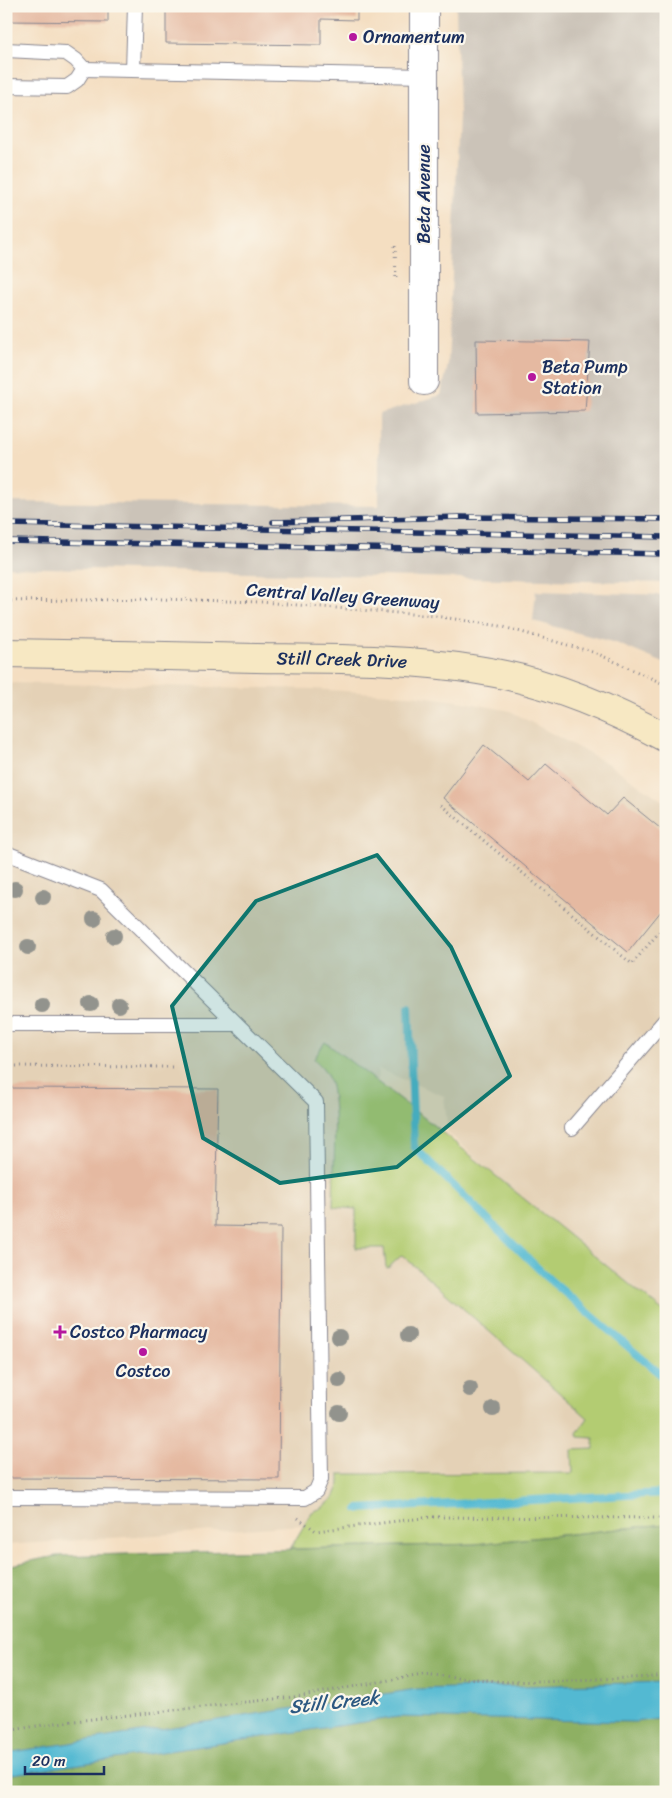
<svg xmlns="http://www.w3.org/2000/svg" width="672" height="1798" font-family="Sriracha,sans-serif">
	<style>
		.built { fill: #e4d1b6 }
		.industrial { fill: #cbc3b8 }
		.green { fill: #b3cc72; stroke: #677e68 }
		.forest { fill: #8eb064; stroke: #547061 }
		.water { fill: #53b9d2; stroke: #377498 }
		.lines { fill: none; stroke-linecap: round; stroke-linejoin: round }
		.stream { stroke: #53b9d2; stroke-width: 8 }
		.building { fill: #e5b9a1 }
		.lane-casing { stroke: #888690; stroke-width: 16 }
		.street-casing { stroke: #888690; stroke-width: 30 }
		.secondary-casing { stroke: #888690; stroke-width: 30 }
		.path { stroke: #888690; stroke-width: 3; stroke-dasharray: 1 4; stroke-linecap: butt }
		.lane { stroke: #fff; stroke-width: 14 }
		.street { stroke: #fff; stroke-width: 28 }
		.secondary { stroke: #f7e8c3; stroke-width: 28 }
		.rail-casing { stroke: #1b2f5e; stroke-width: 5.5 }
		.rail { stroke: #fbf7ec; stroke-width: 4; stroke-dasharray: 11; stroke-linecap: butt }
		.tree { fill: #92938d }
		.marked { fill: #0f766e; fill-opacity: 0.2; stroke: #0f766e; stroke-width: 4; stroke-linejoin: round }
		.poi-dot { fill: #b5179e; stroke: #fbf7ec; stroke-width: 2 }
		.labels { text-anchor: middle; dominant-baseline: central; stroke-width: 4.5; stroke-linejoin: round; paint-order: stroke }
		.poi-label { font-size: 18px; fill: #1b2f5e; stroke: #fbf7ec; text-anchor: start }
		.street-label { font-size: 18px; fill: #1b2f5e; stroke: #fbf7ec }
		.water-label { font-size: 19px; font-style: italic; fill: #2c5881; stroke: #fbf7ec }
	</style>
	<rect width="100%" height="100%" fill="#fbf7ec"/>
	<filter id="ink" filterUnits="userSpaceOnUse"><feTurbulence type="fractalNoise" baseFrequency=".02" numOctaves="2"/><feDisplacementMap in="SourceGraphic" scale="10" xChannelSelector="R" yChannelSelector="G"/><feConvolveMatrix kernelMatrix="1 2 1 2 8 2 1 2 1" color-interpolation-filters="sRGB"/></filter>
	<filter id="wash" filterUnits="userSpaceOnUse"><feTurbulence type="fractalNoise" baseFrequency=".0096" numOctaves="4" result="noise"/><feDisplacementMap in="SourceGraphic" scale="20" xChannelSelector="R" yChannelSelector="G"/><feGaussianBlur stdDeviation="1.12" result="paint"/><feColorMatrix in="noise" values="0 0 0 0 0 0 0 0 0 0 0 0 0 0 0 0 0 1.4 0 .05"/><feComposite in="paint" operator="in"/></filter>
	<g filter="url(#wash)">
		<rect width="100%" height="100%" fill="#f4dec1"/>
		<polygon class="built" points="6,683 313,689 421,696 464,702 510,711 610,765 666,803 666,1327 448,1133 444,1096 378,1069 377,1208 619,1421 608,1471 331,1523 6,1545"/>
		<g class="industrial">
			<polygon points="456,6 666,6 666,583 6,567 6,502 379,506 379,414 441,395 448,365 459,117"/>
			<polygon points="536,591 666,595 666,664 616,643 533,621"/>
		</g>
		<path class="green" d="M325,1042L427,1120L666,1314V1524L475,1544L290,1549L312,1512L322,1508L334,1498L340,1484V1474L573,1473L572,1450L594,1449V1438L578,1437L577,1433L588,1418L402,1255L388,1268L386,1267L384,1248H356V1209L333,1207C333,1177 339,1102 328,1077C325,1069 319,1064 314,1059Z"/>
		<polygon class="forest" points="666,1524 666,1792 6,1792 6,1566 56,1556 475,1544"/>
		<polygon class="water" points="666,1682 666,1718 635,1722 398,1717 6,1775 6,1753 417,1689"/>
		<g class="lines">
			<g class="stream">
				<polyline points="409,1007 414,1147 550,1280 666,1379"/>
				<polyline points="358,1509 666,1493"/>
			</g>
		</g>
		<g id="blocks">
			<g class="building">
				<polygon points="6,6 108,6 108,22 6,21"/>
				<polygon points="166,6 357,6 357,20 321,19 321,45 166,43"/>
				<polygon points="476,340 590,342 585,411 477,413"/>
				<polygon points="484,745 529,782 546,764 607,815 623,798 666,833 666,905 628,952 443,798"/>
				<polygon points="6,1088 218,1089 215,1226 281,1227 279,1479 6,1478"/>
			</g>
		</g>
	</g>
	<g filter="url(#ink)">
		<use href="#blocks" fill-opacity="0" stroke="#888690" stroke-width="1"/>
		<g class="lines">
			<defs>
				<g id="lane">
					<polyline points="6,50 66,53 76,60 84,69 77,80 67,87 6,86"/>
					<polyline points="84,69 425,76"/>
					<polyline points="133,70 135,6"/>
					<polyline points="6,853 101,890 316,1102 321,1479 316,1491 305,1498 6,1497"/>
					<polyline points="6,1024 236,1024"/>
					<polyline points="572,1128 666,1019"/>
				</g>
				<polyline id="street" points="424,381 424,6"/>
				<g id="secondary">
					<path id="s1" d="M6,653C89,654 173,656 256,658C329,659 405,658 478,670C545,680 607,706 666,738"/>
				</g>
			</defs>
			<use href="#lane" class="lane-casing"/>
			<use href="#street" class="street-casing"/>
			<use href="#secondary" class="secondary-casing"/>
			<g class="path">
				<polyline points="395,246 396,280"/>
				<polyline points="6,601 160,599 261,602 435,616 500,626 596,653 666,685"/>
				<polyline points="441,805 632,964 666,924"/>
				<polyline points="6,1066 174,1067"/>
				<polyline points="298,1518 316,1531 431,1517 666,1518"/>
				<polyline points="6,1731 56,1723 302,1696 422,1674 508,1682 658,1677 666,1674"/>
			</g>
			<use href="#lane" class="lane"/>
			<use href="#street" class="street"/>
			<use href="#secondary" class="secondary"/>
			<defs>
				<g id="rail">
					<polyline points="273,522 460,517 666,519"/>
					<polyline points="6,524 666,537"/>
					<polyline points="6,541 666,554"/>
				</g>
			</defs>
			<use href="#rail" class="rail-casing"/>
			<use href="#rail" class="rail"/>
		</g>
		<g class="tree">
			<circle cx="15" cy="889" r="8"/>
			<circle cx="43" cy="897" r="8"/>
			<circle cx="94" cy="919" r="8"/>
			<circle cx="114" cy="936" r="8"/>
			<circle cx="28" cy="947" r="8"/>
			<circle cx="91" cy="1004" r="8"/>
			<circle cx="42" cy="1005" r="8"/>
			<circle cx="119" cy="1005" r="8"/>
			<circle cx="408" cy="1335" r="8"/>
			<circle cx="339" cy="1337" r="8"/>
			<circle cx="339" cy="1380" r="8"/>
			<circle cx="470" cy="1389" r="8"/>
			<circle cx="493" cy="1409" r="8"/>
			<circle cx="339" cy="1413" r="8"/>
		</g>
	</g>
	<path class="marked" d="M377,855L451,947L510,1076L397,1167L280,1183L203,1138L172,1006L256,901Z"/>
	<g class="poi-dot">
		<circle cx="353" cy="37" r="5"/>
		<circle cx="532" cy="377" r="5"/>
		<path d="M57.5 1324.5h5v5h5v5h-5v5h-5v-5h-5v-5h5z"/>
		<circle cx="143" cy="1352" r="5"/>
	</g>
	<g class="labels">
		<g class="poi-label">
			<text x="363" y="37">Ornamentum</text>
			<text x="542" y="367">Beta Pump<tspan x="542" dy="21">Station</tspan></text>
			<text x="70" y="1332">Costco Pharmacy</text>
			<text x="143" y="1371" text-anchor="middle">Costco</text>
		</g>
		<g class="street-label">
			<text transform="translate(424 194) rotate(-90)">Beta Avenue</text>
			<text transform="translate(343 596) rotate(4)">Central Valley Greenway</text>
			<text stroke="none"><textPath href="#s1" startOffset="336">Still Creek Drive</textPath></text>
		</g>
		<g class="water-label">
			<text transform="translate(334 1702) rotate(-6)">Still Creek</text>
		</g>
	</g>
	<rect width="672" height="1798" fill="none" stroke="#fbf7ec" stroke-width="25"/>
	<path d="M25 1766v8h79v-8" fill="none" stroke="#1b2f5e" stroke-width="2.5"/>
	<text x="32" y="1766" font-size="15" fill="#1b2f5e" stroke="#fbf7ec" stroke-width="4" paint-order="stroke">20 m</text>
</svg>
